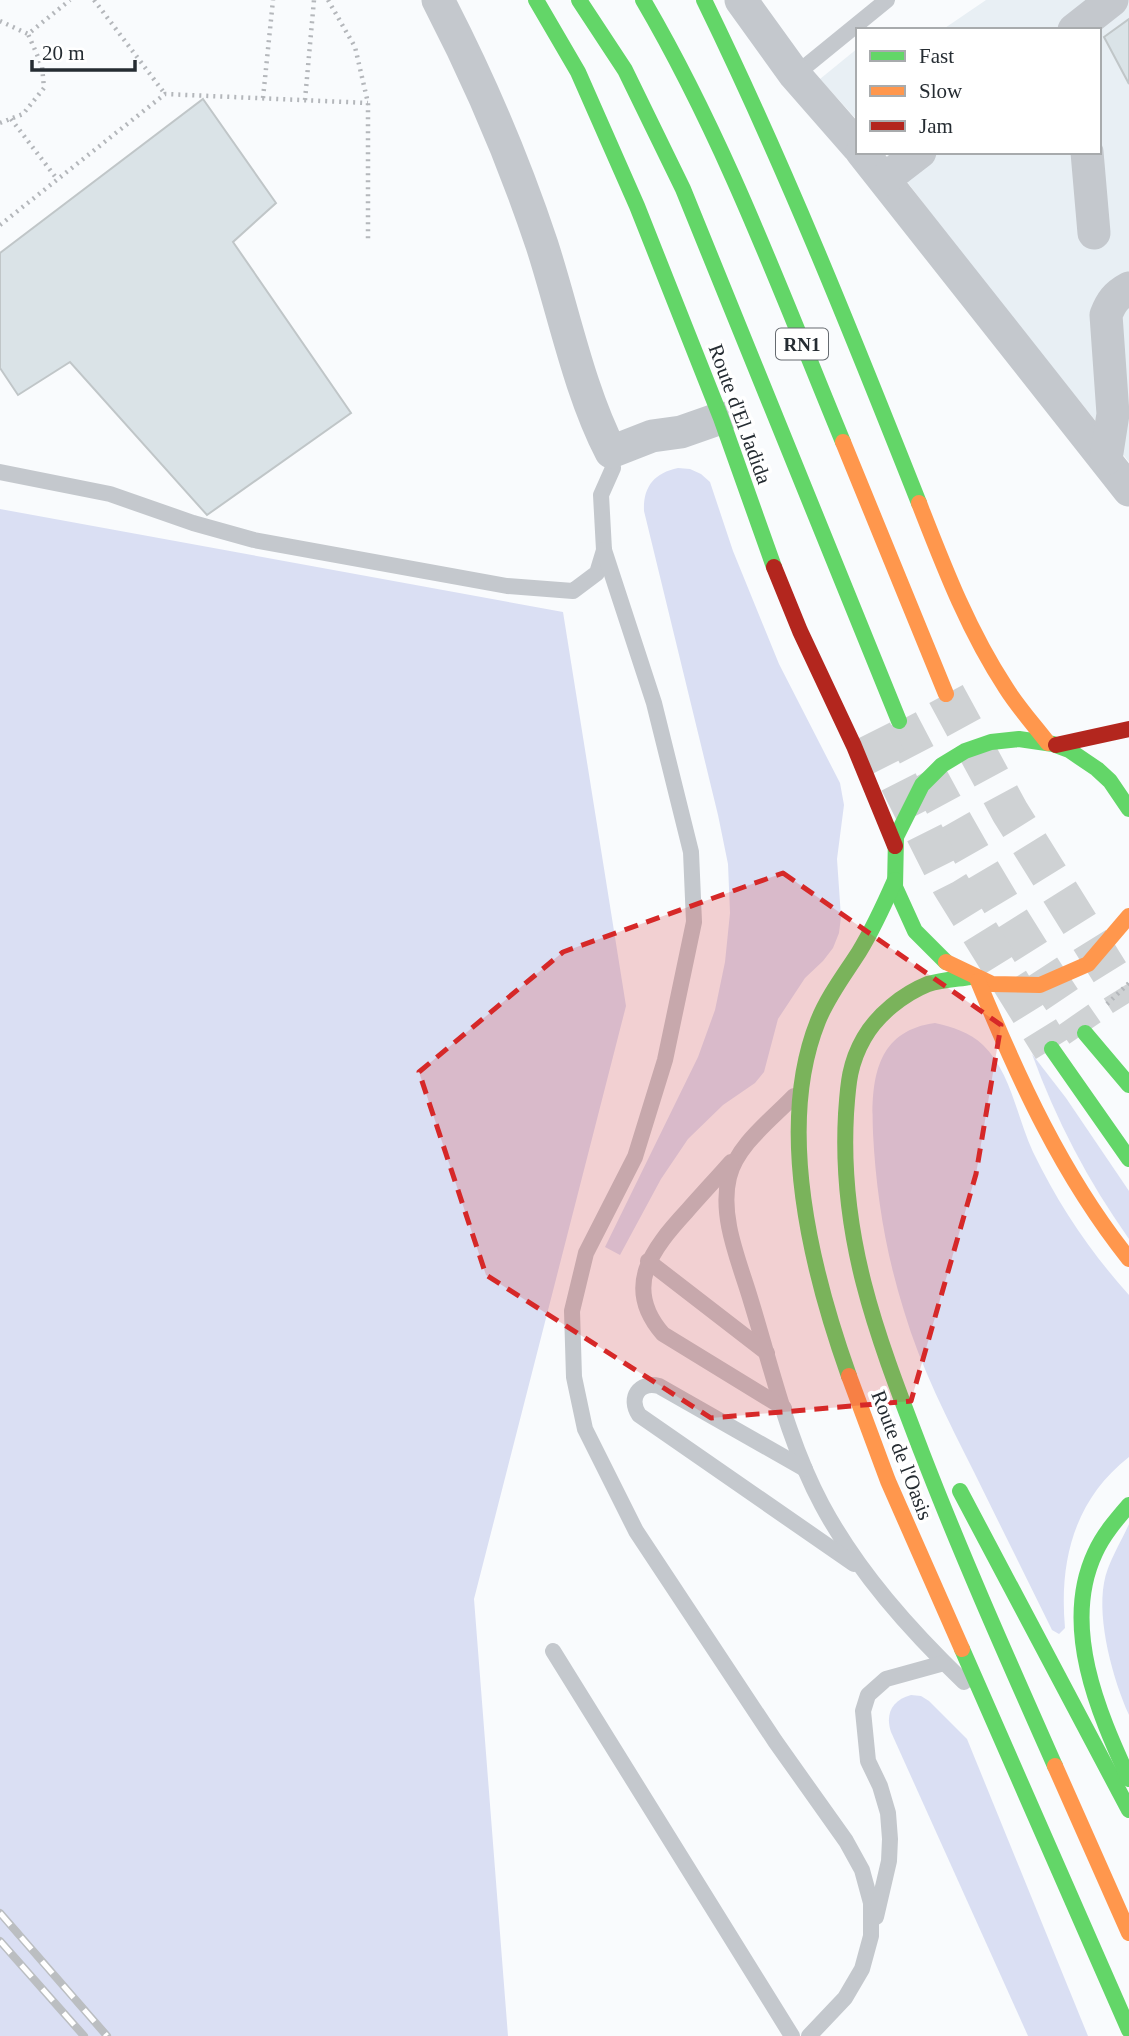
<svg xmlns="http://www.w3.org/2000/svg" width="1129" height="2036" font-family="'Times New Roman',serif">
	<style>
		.built { fill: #e8eff4 }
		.green { fill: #dadff3 }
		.building { fill: #dae3e7; stroke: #c0c6c8; stroke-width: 2 }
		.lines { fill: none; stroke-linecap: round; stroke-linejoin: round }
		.highway-tunnel { stroke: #cfd2d4; stroke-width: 38; stroke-dasharray: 38 19; stroke-linecap: butt }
		.path { stroke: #b4b7bb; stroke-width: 4.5; stroke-dasharray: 2 5; stroke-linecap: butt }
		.lane { stroke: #c4c8cd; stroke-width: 16 }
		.street { stroke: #c4c8cd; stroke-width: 33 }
		.fast { stroke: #63d668; stroke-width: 16 }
		.slow { stroke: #ff974d; stroke-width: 16 }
		.jam { stroke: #b3261e; stroke-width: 16 }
		.rail-casing { stroke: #bbbec1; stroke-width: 8 }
		.rail { stroke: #fff; stroke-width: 5; stroke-dasharray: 16; stroke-linecap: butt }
		.marked { fill: #d62828; fill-opacity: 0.2; stroke: #d62828; stroke-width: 5; stroke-dasharray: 14 9; stroke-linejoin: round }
		.labels { text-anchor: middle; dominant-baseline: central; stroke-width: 7; stroke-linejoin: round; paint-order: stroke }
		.shield { fill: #fff; stroke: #666b70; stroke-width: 2 }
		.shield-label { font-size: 19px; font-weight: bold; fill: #252c32 }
		.street-label { font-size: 21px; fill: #252c32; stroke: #fff }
	</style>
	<rect width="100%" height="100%" fill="#f9fbfd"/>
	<g class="built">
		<polygon points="986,0 1129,0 1129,462 967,262 885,152 1099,152 1099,30 942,30"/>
		<polygon points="858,48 858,121 820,79"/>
	</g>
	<g class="green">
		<path d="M678,468L690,469L701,474L710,482L733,551L779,664L840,783L844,805L837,859L841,917L839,933L833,948L823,961L805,978L778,1019L764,1072L755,1083L723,1105L688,1139L661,1179L620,1255L605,1247L698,1057L715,1010L725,962L730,913L728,864L718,815L644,511C643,487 654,473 678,468Z"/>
		<polygon points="0,509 563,612 626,1006 474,1599 508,2036 0,2036"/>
		<path d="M935,1023C952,1027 970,1032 983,1045C1011,1072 1017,1118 1033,1152C1060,1207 1088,1249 1129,1295V1457C1074,1500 1059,1561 1065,1628L1059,1634L1052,1630C1026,1577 1000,1525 974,1472C948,1420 921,1368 904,1311C886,1254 876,1194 873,1133C871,1083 874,1031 935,1023Z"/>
		<path d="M1032,1054L1066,1098L1129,1191V1239C1088,1181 1056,1120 1032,1054Z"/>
		<path d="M1129,1524V1715C1113,1680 1097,1621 1104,1583C1107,1564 1121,1542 1129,1524Z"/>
		<path d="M911,1695L921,1696L929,1701L967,1739L1088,2036H1028L891,1732C885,1714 892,1700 911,1695Z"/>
	</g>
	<g class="building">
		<polygon points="1129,19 1129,84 1104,37"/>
		<polygon points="203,99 276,203 233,242 351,413 207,515 70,362 18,395 0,368 0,253"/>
	</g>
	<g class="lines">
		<g class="highway-tunnel">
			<polyline points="946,694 1010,812 1129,1003"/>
			<path d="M899,721C955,829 1015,933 1085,1033"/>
			<polyline points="873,731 950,884 1052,1049"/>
		</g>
		<g class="path">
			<polyline points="94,0 165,94"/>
			<polyline points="328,0 355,47 368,103 368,241"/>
			<polyline points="0,21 28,34 70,0"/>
			<polyline points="263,98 273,0"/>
			<polyline points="305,100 314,0"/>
			<polyline points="11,119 57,179"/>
			<polyline points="0,123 23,114 44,88 42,66 28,34"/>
			<polyline points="0,225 165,94 368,103"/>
			<polyline points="1107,1004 1129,983"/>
		</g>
		<g class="lane">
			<polyline points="795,75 887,0"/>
			<polyline points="0,472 110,494 193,523 254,540 507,586 573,591 597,573 604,550 601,495 613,468 611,452"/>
			<polyline points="604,550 654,703 691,852 694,922 665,1060 635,1157 586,1253 572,1311 574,1377 585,1429 636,1531 775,1741 846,1841 862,1870 871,1903 871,1936 862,1969 845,1998 809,2036"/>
			<path d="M794,1096C771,1120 737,1145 729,1177C719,1218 740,1263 751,1301C772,1369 788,1442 822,1505C858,1572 910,1630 964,1682"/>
			<path d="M731,1162C716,1179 701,1195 687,1211C652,1249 622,1287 663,1334L784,1408"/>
			<polyline points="648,1261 767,1353"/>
			<path d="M805,1469L659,1386C639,1381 628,1398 639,1415L854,1564"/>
			<polyline points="553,1651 792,2036"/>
			<polyline points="876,1917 889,1861 890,1839 888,1813 880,1786 868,1761 863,1711 868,1695 886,1679 944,1663"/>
		</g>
		<g class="street">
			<path d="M438,0C479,79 514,161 542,245C564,313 579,390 611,452L652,436L681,432L721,418"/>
			<polyline points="741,0 795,75 858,147"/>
			<polyline points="1074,30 1112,0"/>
			<polyline points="862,152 1129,490"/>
			<polyline points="1087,152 1094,233"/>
			<polyline points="885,179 920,152"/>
			<path d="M1106,459L1113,414L1106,315C1111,302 1116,295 1129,288"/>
		</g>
		<g class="fast">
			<polyline points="536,0 578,72 637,206 721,418 774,567"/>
			<polyline points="579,0 625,70 683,189 899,721"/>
			<path d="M643,0C725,140 781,292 843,442"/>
			<path d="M704,0C784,164 852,334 919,503"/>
			<polyline points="946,962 915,931 895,887 896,837 922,785 942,765 965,751 991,742 1019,739 1053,744 1069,750 1097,769 1110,781 1129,809"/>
			<path d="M970,977C957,979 941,980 928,984C903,994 877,1015 864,1038C849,1064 848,1085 846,1114C839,1240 878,1338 922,1453C963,1559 1009,1662 1055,1766"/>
			<polyline points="1085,1033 1129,1085"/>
			<polyline points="1052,1049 1129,1159"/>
			<path d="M849,1376C812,1272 775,1128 818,1021C828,996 845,974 859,952C873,929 884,905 895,880"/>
			<polyline points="960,1491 1129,1810"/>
			<path d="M1129,1505C1116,1520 1103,1535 1095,1553C1061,1626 1098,1712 1129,1779"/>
			<polyline points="962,1649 1129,2030"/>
		</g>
		<g class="slow">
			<polyline points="843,442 946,694"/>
			<path d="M919,503C944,567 968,630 1006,688C1018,707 1034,725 1048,743"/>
			<polyline points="946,962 992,984 1040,985 1088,964 1129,916"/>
			<path d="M978,981C1019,1080 1062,1175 1129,1259"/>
			<polyline points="849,1376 888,1481 962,1649"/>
			<polyline points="1055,1766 1129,1933"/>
		</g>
		<g class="jam">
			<polyline points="774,567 800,631 854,746 895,846"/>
			<polyline points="1056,745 1129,729"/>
		</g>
		<defs>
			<g id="rail">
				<polyline points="0,1913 107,2036"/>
				<polyline points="0,1941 84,2036"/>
			</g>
		</defs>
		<use href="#rail" class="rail-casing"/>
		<use href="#rail" class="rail"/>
	</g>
	<path class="marked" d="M783,873L1001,1025L976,1174L911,1401L711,1418L486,1275L419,1072L563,952Z"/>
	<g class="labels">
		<rect class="shield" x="776" y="328.5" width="52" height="31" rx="5"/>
		<g class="shield-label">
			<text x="802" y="344">RN1</text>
		</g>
		<g class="street-label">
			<text transform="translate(740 414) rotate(70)">Route d'El Jadida</text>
			<text transform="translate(902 1455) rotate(69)">Route de l'Oasis</text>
		</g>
	</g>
	<rect x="856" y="28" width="245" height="126" fill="#ffffff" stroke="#a8abad" stroke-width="2"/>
	<rect x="870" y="51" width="35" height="10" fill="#63d668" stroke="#a8abad" stroke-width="2"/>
	<text x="919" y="63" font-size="21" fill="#252c32">Fast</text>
	<rect x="870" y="86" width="35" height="10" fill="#ff974d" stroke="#a8abad" stroke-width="2"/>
	<text x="919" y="98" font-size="21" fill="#252c32">Slow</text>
	<rect x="870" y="121" width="35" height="10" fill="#b3261e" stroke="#a8abad" stroke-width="2"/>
	<text x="919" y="133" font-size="21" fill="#252c32">Jam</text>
	<path d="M32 60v10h103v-10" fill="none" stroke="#252c32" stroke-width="3.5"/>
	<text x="42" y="60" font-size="21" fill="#252c32" stroke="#ffffff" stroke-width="5" paint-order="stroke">20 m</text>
</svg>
